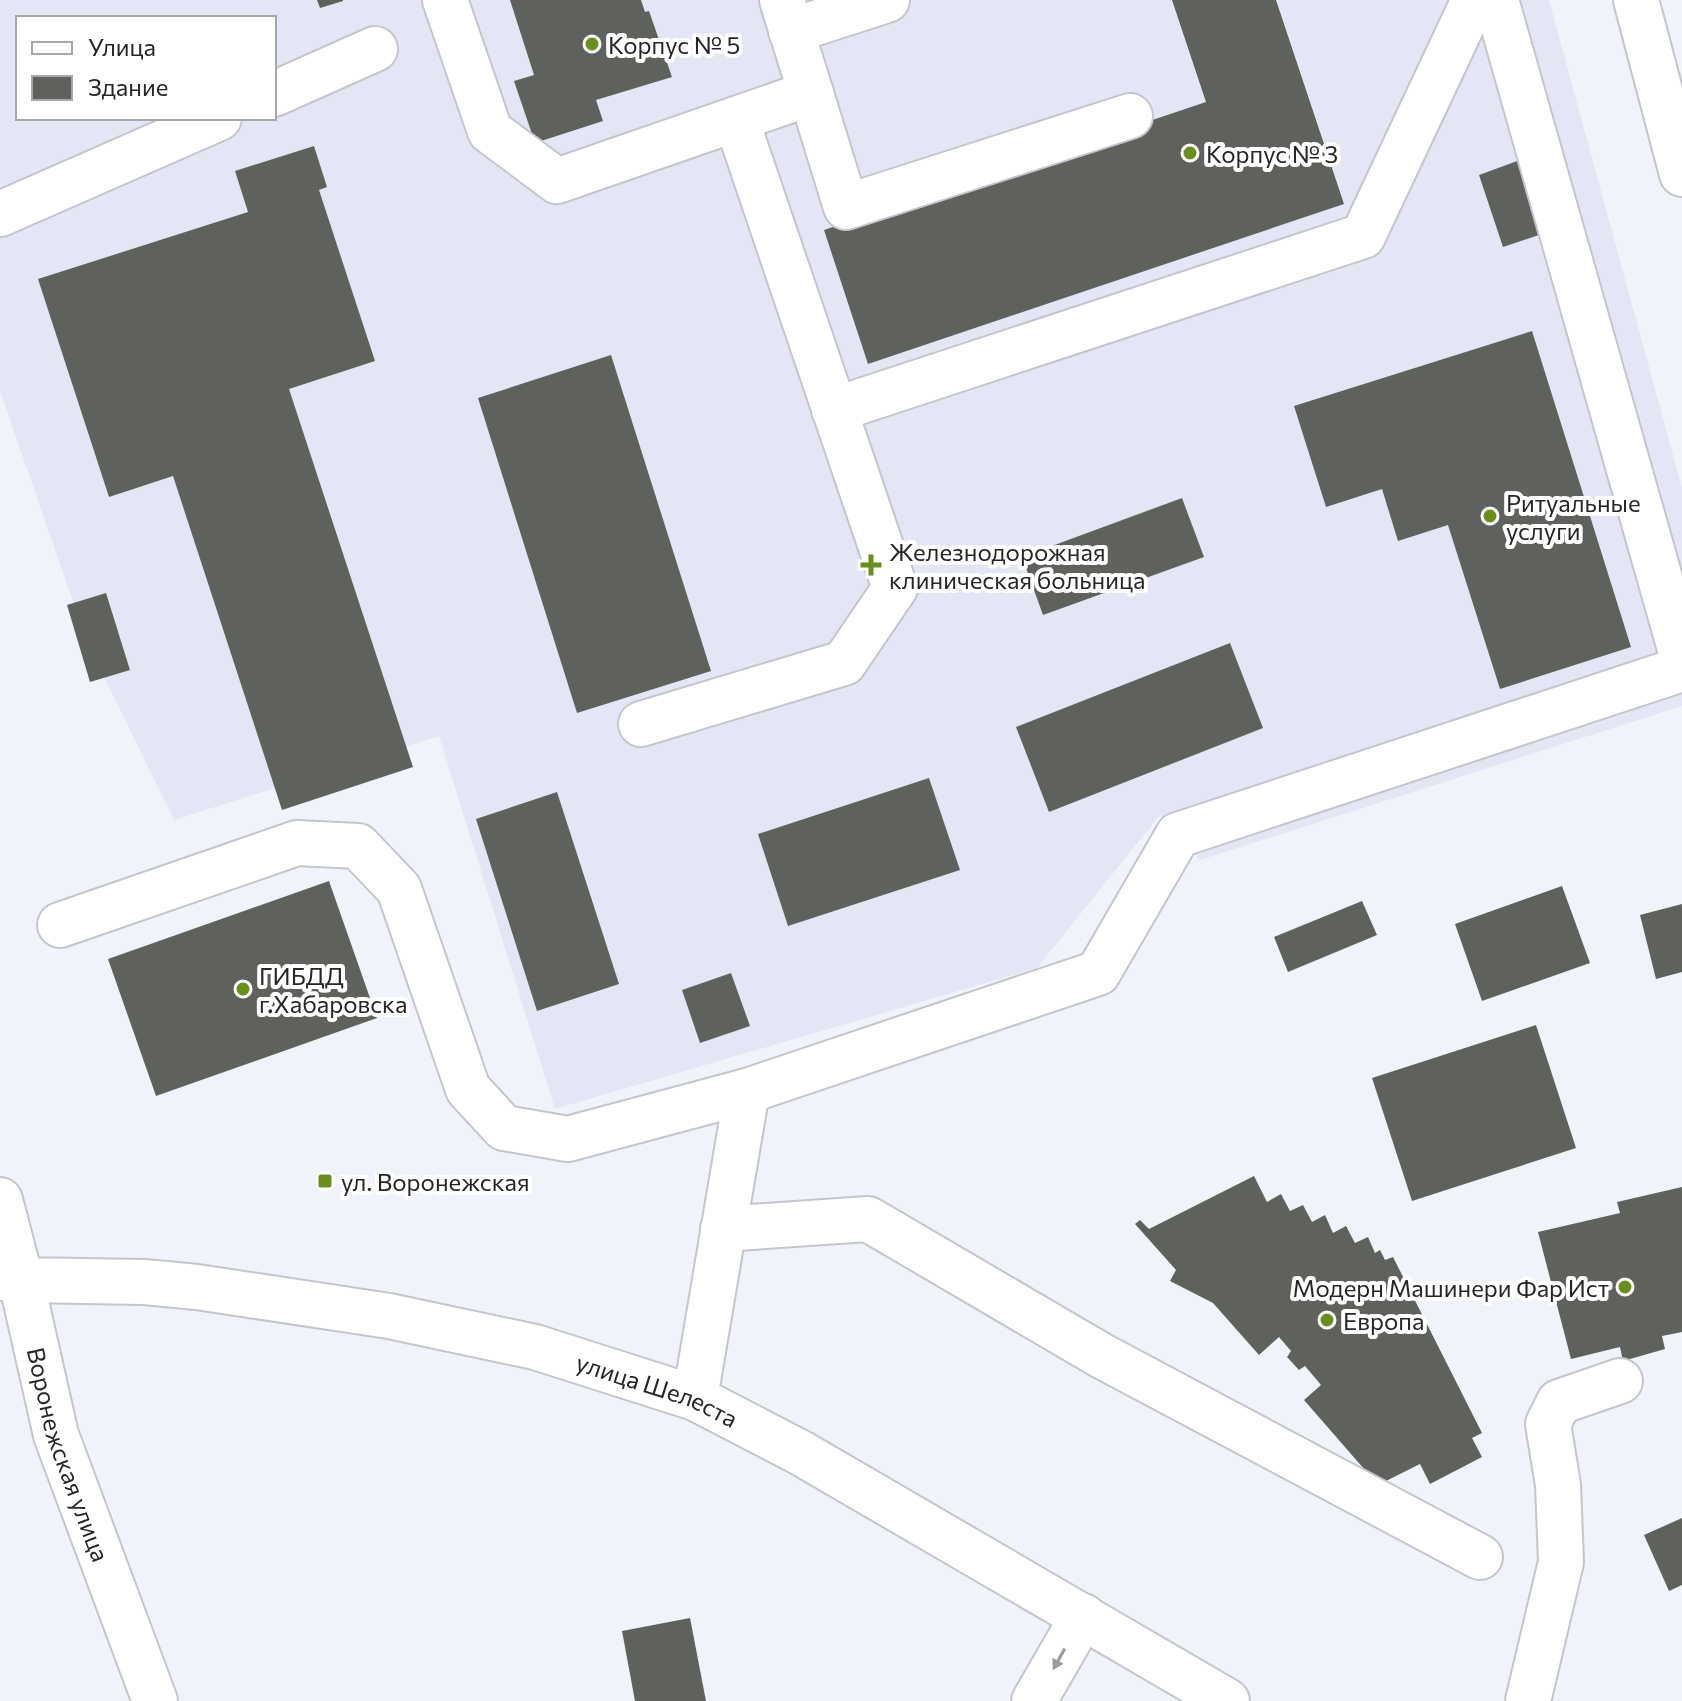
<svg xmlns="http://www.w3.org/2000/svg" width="1682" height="1701" font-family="Commissioner,sans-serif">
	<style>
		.built { fill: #e4e6f5; fill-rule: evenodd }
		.building { fill: #5f625c }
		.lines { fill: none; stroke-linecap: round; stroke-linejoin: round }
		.minor-casing { stroke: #c5c6cd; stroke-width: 48 }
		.major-casing { stroke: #c5c6cd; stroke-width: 48 }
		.highway-casing { stroke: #c5c6cd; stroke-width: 48 }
		.minor { stroke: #fff; stroke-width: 44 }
		.major { stroke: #fff; stroke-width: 44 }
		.highway { stroke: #fff; stroke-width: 44 }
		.oneway { fill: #9d9d9f }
		.poi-dot { fill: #688f1b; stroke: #fff; stroke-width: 3 }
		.labels { text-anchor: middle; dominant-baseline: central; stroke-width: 8; stroke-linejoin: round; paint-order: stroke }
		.poi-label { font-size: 24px; fill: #262629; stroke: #fff; text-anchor: start }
		.street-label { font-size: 24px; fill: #262629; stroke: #fff }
	</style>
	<rect width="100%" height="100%" fill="#f1f3fa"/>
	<path class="built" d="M0,0H1549L1682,488V706L1200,860L1160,815L1037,968L555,1109L439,736L174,820L87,642L0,391ZM18,18H274V118H18Z"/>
	<g class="building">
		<polygon points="317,0 343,0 343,1 320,8"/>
		<polygon points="510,0 641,0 645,12 649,11 672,77 596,100 603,121 535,143 514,81 534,75"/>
		<polygon points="1172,0 1276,0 1344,204 868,364 824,230 1206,102"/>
		<polygon points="314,146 327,187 319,190 375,361 289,389 413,767 282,810 173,476 109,497 38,279 248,212 235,171"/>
		<polygon points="1520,160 1545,233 1503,247 1479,175"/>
		<polygon points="1532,331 1631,647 1500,689 1448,525 1398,541 1382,489 1326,507 1294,406"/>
		<polygon points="611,355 711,671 577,713 478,398"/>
		<polygon points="1182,498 1204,557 1043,615 1022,557"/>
		<polygon points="106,593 130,670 90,682 67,605"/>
		<polygon points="1230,643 1263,728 1049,812 1016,727"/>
		<polygon points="929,778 960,870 788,926 758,834"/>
		<polygon points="557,792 619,984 537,1011 476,819"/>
		<polygon points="329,881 377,1018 156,1096 108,959"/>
		<polygon points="1562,886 1590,963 1482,1001 1455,924"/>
		<polygon points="1362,901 1377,935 1288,972 1274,937"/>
		<polygon points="1682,904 1682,972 1656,979 1640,915"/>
		<polygon points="731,973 750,1026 700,1043 682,990"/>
		<polygon points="1536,1025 1576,1148 1412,1201 1372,1078"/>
		<polygon points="1254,1176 1267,1202 1281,1194 1290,1211 1303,1205 1312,1222 1325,1215 1333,1233 1346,1226 1355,1243 1368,1237 1375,1253 1380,1250 1385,1260 1393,1257 1482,1433 1472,1438 1482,1457 1430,1484 1420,1464 1378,1485 1304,1400 1321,1385 1305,1366 1299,1370 1287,1357 1291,1351 1279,1337 1259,1355 1213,1303 1170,1281 1176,1270 1135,1224 1140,1220 1149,1229"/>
		<polygon points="1682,1187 1682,1332 1662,1336 1665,1349 1623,1361 1620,1347 1571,1359 1538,1232 1620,1213 1617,1202"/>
		<polygon points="1682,1518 1682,1585 1669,1591 1644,1535"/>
		<polygon points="690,1618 706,1701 635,1701 622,1631"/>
	</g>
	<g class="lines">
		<defs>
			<g id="minor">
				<polyline points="445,0 490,131 557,181 811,93"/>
				<polyline points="782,0 846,207 1130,116"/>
				<polyline points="1496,0 1682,656"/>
				<polyline points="1636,0 1682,174"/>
				<polyline points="791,31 887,0"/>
				<polyline points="274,94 375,49"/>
				<polyline points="0,214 219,118"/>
				<polyline points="834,410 1363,236 1474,0"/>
				<polyline points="641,724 844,663 895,588 736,119"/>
				<polyline points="60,925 297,843 358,846 399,889 468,1089 504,1128 568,1139 747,1091"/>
				<polyline points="723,1229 868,1219 1102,1356 1480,1557"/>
				<polyline points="695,1398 747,1091 1098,973 1178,835 1682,669"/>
				<polyline points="1034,1701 1083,1616"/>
				<polyline points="1528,1701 1561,1562 1558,1485 1548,1424 1559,1402 1620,1381"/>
			</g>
			<g id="major">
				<path id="s1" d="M0,1200L21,1280L144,1282L197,1287L389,1316L535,1347L695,1398L801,1453L1227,1701"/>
			</g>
			<g id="highway">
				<path id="s2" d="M0,1278L21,1280L56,1435L155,1701"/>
			</g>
		</defs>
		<use href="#minor" class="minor-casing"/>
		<use href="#major" class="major-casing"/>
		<use href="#highway" class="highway-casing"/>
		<use href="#minor" class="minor"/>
		<use href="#major" class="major"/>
		<use href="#highway" class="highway"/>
	</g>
	<defs><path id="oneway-solid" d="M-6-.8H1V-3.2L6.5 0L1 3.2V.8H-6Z" transform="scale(2)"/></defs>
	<use class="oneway" href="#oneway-solid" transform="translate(1059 1659) rotate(119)"/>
	<g class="poi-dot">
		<circle cx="592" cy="44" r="8"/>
		<circle cx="1190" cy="153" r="8"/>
		<circle cx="1490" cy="516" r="8"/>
		<path d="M867 553h8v8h8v8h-8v8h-8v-8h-8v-8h8z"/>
		<circle cx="243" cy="989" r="8"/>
		<rect x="317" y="1173" width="16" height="16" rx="4"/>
		<circle cx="1625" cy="1287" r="8"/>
		<circle cx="1327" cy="1320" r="8"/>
	</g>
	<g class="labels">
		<g class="poi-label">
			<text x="608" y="44">Корпус № 5</text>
			<text x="1206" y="153">Корпус № 3</text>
			<text x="1506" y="502">Ритуальные<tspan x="1506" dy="28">услуги</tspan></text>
			<text x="889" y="551">Железнодорожная<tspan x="889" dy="28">клиническая больница</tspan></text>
			<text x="259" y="975">ГИБДД<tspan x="259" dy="28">г.Хабаровска</tspan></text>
			<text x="341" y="1181">ул. Воронежская</text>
			<text x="1609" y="1287" text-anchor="end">Модерн Машинери Фар Ист</text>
			<text x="1343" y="1320">Европа</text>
		</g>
		<g class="street-label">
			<text stroke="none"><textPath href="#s1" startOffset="732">улица Шелеста</textPath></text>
			<text stroke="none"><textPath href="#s2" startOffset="202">Воронежская улица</textPath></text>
		</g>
	</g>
	<rect x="16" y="16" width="260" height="104" fill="#ffffff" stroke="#a8a8a9" stroke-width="2"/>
	<rect x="32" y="42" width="40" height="12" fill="#ffffff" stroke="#a8a8a9" stroke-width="2"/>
	<text x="88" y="56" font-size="24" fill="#262629">Улица</text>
	<rect x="32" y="76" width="40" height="24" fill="#5f625c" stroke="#a8a8a9" stroke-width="2"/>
	<text x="88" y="96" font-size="24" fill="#262629">Здание</text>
</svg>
